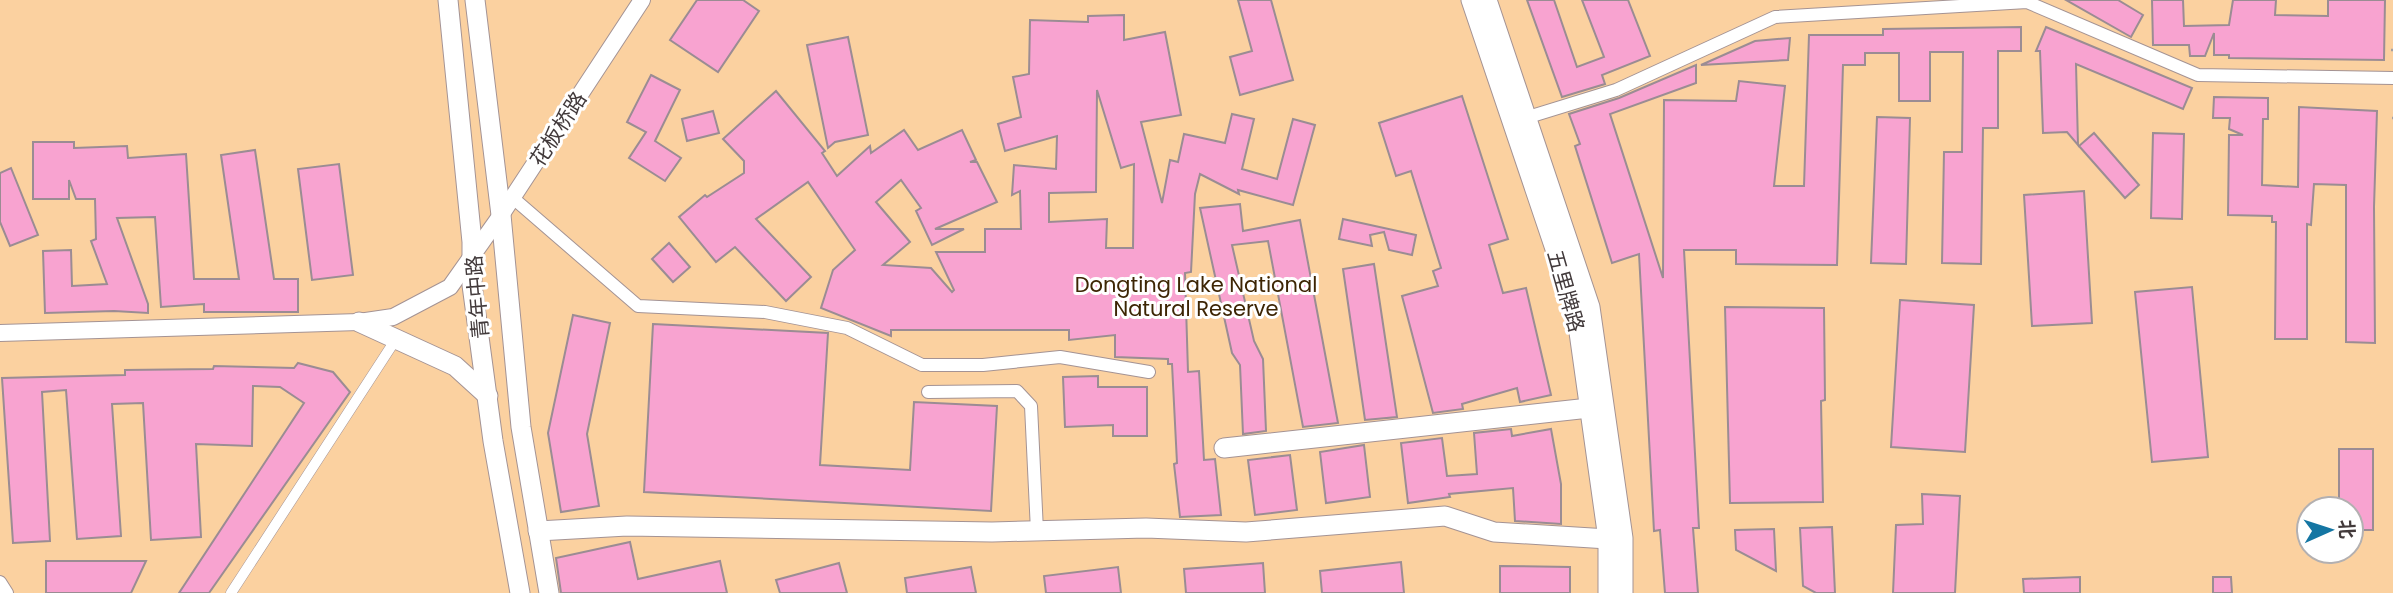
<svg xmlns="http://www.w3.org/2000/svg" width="2393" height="593" font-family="Poppins,'Noto Sans SC',sans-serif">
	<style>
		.green { fill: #fbd1a0; fill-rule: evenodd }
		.building { fill: #f8a3d0; stroke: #9b8c93; stroke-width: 2; fill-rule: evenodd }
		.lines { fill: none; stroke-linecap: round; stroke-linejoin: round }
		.pedestrian-casing { stroke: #a49394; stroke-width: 11 }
		.minor-casing { stroke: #a49394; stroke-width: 14 }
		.tertiary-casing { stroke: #a49394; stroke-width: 18 }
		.secondary-casing { stroke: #a49394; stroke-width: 21 }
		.path { stroke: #a59fa0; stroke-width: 2.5; stroke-dasharray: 3.5 3.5; stroke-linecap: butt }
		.pedestrian { stroke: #fff; stroke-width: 10 }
		.minor { stroke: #fff; stroke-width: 12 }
		.tertiary { stroke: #fff; stroke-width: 16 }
		.secondary { stroke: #fff; stroke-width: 19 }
		.labels { text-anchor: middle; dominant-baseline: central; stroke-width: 6; stroke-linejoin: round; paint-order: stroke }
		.street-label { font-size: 21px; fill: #423a3b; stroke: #fff }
		.park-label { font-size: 21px; fill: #3d2504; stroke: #fff }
	</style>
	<rect width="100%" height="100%" fill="#fefafb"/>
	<path class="green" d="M0,0H2393V593H0ZM2309,509H2351V551H2309Z"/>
	<g class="building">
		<polygon points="697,0 743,0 759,11 718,72 670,40"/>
		<polygon points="1238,0 1271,0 1293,80 1240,95 1230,57 1252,51"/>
		<polygon points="1527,0 1554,0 1577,67 1604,57 1582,0 1628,0 1650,56 1602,75 1605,84 1562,97"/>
		<polygon points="2066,0 2118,0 2143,15 2131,37"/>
		<polygon points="2152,0 2183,0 2184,26 2229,25 2233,0 2276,0 2275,15 2328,16 2328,0 2385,0 2384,60 2229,58 2229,55 2214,55 2214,33 2205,56 2190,56 2189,45 2153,45"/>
		<path d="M1124,15V40L1165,32L1181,115L1141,122L1162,203L1170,160L1178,162L1184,134L1225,143L1232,114L1254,119L1242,169L1277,179L1293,119L1315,125L1293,205L1238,190L1239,194L1200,174L1195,194L1191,272L1185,273L1188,372L1199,371L1204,460L1215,459L1221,515L1180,517L1174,464L1177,463L1172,364H1168V359L1115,357V335L1069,340V330H891V336L821,308L833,270L855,250L808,182L756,219L811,277L786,301L735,247L716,262L679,217L705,195L707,197L744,173V161L723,139L776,91L825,151L822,153L837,176L870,146L871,153L904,130L918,150L962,130L976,160L970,162H977L997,202L935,229H964L932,245L916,211L921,208L901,180L876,202L910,242L883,265L931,268L952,292L954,290L936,252H985V229H1021L1020,191L1012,195L1014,165L1056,169L1057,136L1005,151L998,124L1021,117L1013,77L1029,74L1030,20L1088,22V16ZM1097,90L1121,168L1134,164L1133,248H1106L1107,219L1049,222V193L1096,192Z"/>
		<polygon points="2021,27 2021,51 1998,51 1998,128 1983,128 1981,264 1942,263 1944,152 1962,152 1963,52 1930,52 1930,101 1899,101 1899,53 1865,53 1865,65 1843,65 1837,265 1736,264 1736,250 1684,250 1699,528 1693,528 1698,593 1665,593 1660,530 1654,531 1639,254 1612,263 1575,146 1580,144 1569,114 1619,98 1696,65 1696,83 1610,114 1663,278 1664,100 1736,101 1739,81 1785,86 1774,186 1804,186 1809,35 1883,35 1883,29"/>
		<polygon points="2046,27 2192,88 2183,109 2076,64 2078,145 2067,132 2043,133 2040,51 2036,51"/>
		<polygon points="848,37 868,135 835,142 828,148 807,45"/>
		<polygon points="1790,38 1788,60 1701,65 1755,41"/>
		<polygon points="651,75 680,90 655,141 681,158 665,181 629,158 646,132 627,122"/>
		<polygon points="1462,96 1508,239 1489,245 1503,293 1526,288 1551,395 1520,402 1517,388 1462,404 1463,409 1433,413 1402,296 1438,286 1433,271 1441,268 1411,171 1396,176 1379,123"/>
		<polygon points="2214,97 2268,98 2268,119 2263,119 2262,185 2298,187 2299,107 2377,111 2374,207 2375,343 2346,342 2346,185 2314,184 2311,225 2307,224 2307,339 2275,339 2276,222 2272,222 2272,216 2228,215 2229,135 2243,135 2229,129 2230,118 2213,118"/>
		<polygon points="713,111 719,133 687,141 682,119"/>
		<polygon points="1877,117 1910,118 1906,264 1871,263"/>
		<polygon points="2094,133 2139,185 2125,198 2079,146"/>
		<polygon points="2153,133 2184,134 2182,219 2151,218"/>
		<polygon points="33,142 74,142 74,148 127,146 128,158 186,154 194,279 239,279 221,155 255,150 274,279 298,279 298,312 204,312 204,304 161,307 155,217 117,218 148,304 148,313 114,311 45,313 43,251 71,250 72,286 107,284 91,241 96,239 95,199 76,199 69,180 69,199 33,199"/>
		<polygon points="339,164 353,275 312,280 298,169"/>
		<polygon points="11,168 38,235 10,246 0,222 0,173"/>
		<polygon points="2084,191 2092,323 2032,326 2024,195"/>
		<polygon points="1240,204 1243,231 1300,220 1338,423 1303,427 1268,241 1232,245 1254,341 1263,359 1266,431 1243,434 1240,365 1232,353 1200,208"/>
		<polygon points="1343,219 1416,235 1412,255 1389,250 1384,232 1370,235 1372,246 1339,239"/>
		<polygon points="669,243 690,267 673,282 652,259"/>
		<polygon points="1374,264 1397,417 1365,420 1343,269"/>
		<polygon points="2192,287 2208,457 2152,462 2135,292"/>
		<polygon points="1900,300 1974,305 1965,452 1891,447"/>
		<polygon points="1725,307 1824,308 1825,400 1821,401 1823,502 1730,503"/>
		<polygon points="573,315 610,323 587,434 599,506 561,512 548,433"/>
		<polygon points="653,324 828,333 820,465 910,470 914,402 997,406 991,511 644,492"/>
		<polygon points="298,363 333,372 350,392 209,593 179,593 304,403 280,387 253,386 252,446 196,444 201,537 151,540 143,403 112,404 121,536 77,539 66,390 42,392 50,541 13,543 2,378 125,375 125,370 213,369 214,366 294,368"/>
		<polygon points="1098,376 1098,387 1147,387 1147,436 1113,436 1113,425 1065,427 1063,377"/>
		<polygon points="1511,429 1512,436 1551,429 1561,484 1561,524 1515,521 1513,488 1449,494 1450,497 1408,503 1401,443 1442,438 1447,476 1477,474 1474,433"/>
		<polygon points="1364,445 1370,497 1326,503 1320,452"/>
		<polygon points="2339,449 2373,449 2373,530 2351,530 2351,509 2339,509"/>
		<polygon points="1290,455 1297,510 1255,515 1248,460"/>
		<polygon points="1922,494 1960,496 1955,593 1893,593 1896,525 1923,524"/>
		<polygon points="1832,527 1835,593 1816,593 1803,586 1800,528"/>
		<polygon points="1774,529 1776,571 1736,550 1735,530"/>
		<polygon points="630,542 638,579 720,561 727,593 561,593 556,558"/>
		<polygon points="46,561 146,561 131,593 46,593"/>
		<polygon points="1401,562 1404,593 1322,593 1320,571"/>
		<polygon points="839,563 847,593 780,593 776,580"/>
		<polygon points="1263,563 1265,593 1186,593 1184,569"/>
		<polygon points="1500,566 1570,567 1570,593 1500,593"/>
		<polygon points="971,567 976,593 907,593 905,578"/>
		<polygon points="1118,567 1121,593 1046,593 1044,576"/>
		<polygon points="2080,577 2080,593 2024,593 2023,579"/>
		<polygon points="2213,577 2231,577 2232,593 2213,593"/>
	</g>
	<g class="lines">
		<defs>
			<polyline id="pedestrian" points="231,593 396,339"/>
			<g id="minor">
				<polyline points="1522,119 1616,90 1775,17 2027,2 2198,75 2393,78"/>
				<polyline points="513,198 638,306 765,312 847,328 922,365 983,365 1060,357 1149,372"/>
				<polyline points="928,392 1017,391 1031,406 1037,531"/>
				<polyline points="0,582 7,593"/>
			</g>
			<polyline id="tertiary" points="0,333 359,322 393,317 450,287 501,215 642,0"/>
			<g id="secondary">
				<polyline points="448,0 472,242 472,285 493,441 520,593"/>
				<polyline points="475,0 501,215 521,427 549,593"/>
				<polyline points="1471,0 1576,311 1608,539 1608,593"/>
				<polyline points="1487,0 1590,307 1623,538 1623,593"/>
				<polyline points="359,322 455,366 488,396"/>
				<polyline points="1224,448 1589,408"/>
				<polyline points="538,531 627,526 992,532 1146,528 1246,532 1445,516 1494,532 1608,539"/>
			</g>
		</defs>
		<use href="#pedestrian" class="pedestrian-casing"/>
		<use href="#minor" class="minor-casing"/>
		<use href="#tertiary" class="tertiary-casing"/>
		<use href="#secondary" class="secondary-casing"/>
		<g class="path">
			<polyline points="2391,50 2393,50"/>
			<polyline points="2392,118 2393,118"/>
		</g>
		<use href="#pedestrian" class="pedestrian"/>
		<use href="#minor" class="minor"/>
		<use href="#tertiary" class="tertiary"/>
		<use href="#secondary" class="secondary"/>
	</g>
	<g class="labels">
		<g class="street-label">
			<text transform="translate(558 129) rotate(-57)">花板桥路</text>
			<text transform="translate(1566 291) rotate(74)">五里牌路</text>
			<text transform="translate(477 297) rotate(-95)">青年中路</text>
		</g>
		<g class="park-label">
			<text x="1196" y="284">Dongting Lake National<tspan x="1196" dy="24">Natural Reserve</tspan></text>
		</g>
	</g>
	<g transform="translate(2330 530) rotate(87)"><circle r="33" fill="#ffffff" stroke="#b3b0b1" stroke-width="2"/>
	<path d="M0-5L12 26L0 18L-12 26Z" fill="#1476a3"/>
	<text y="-10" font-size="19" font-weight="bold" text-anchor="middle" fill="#423a3b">北</text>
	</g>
</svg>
